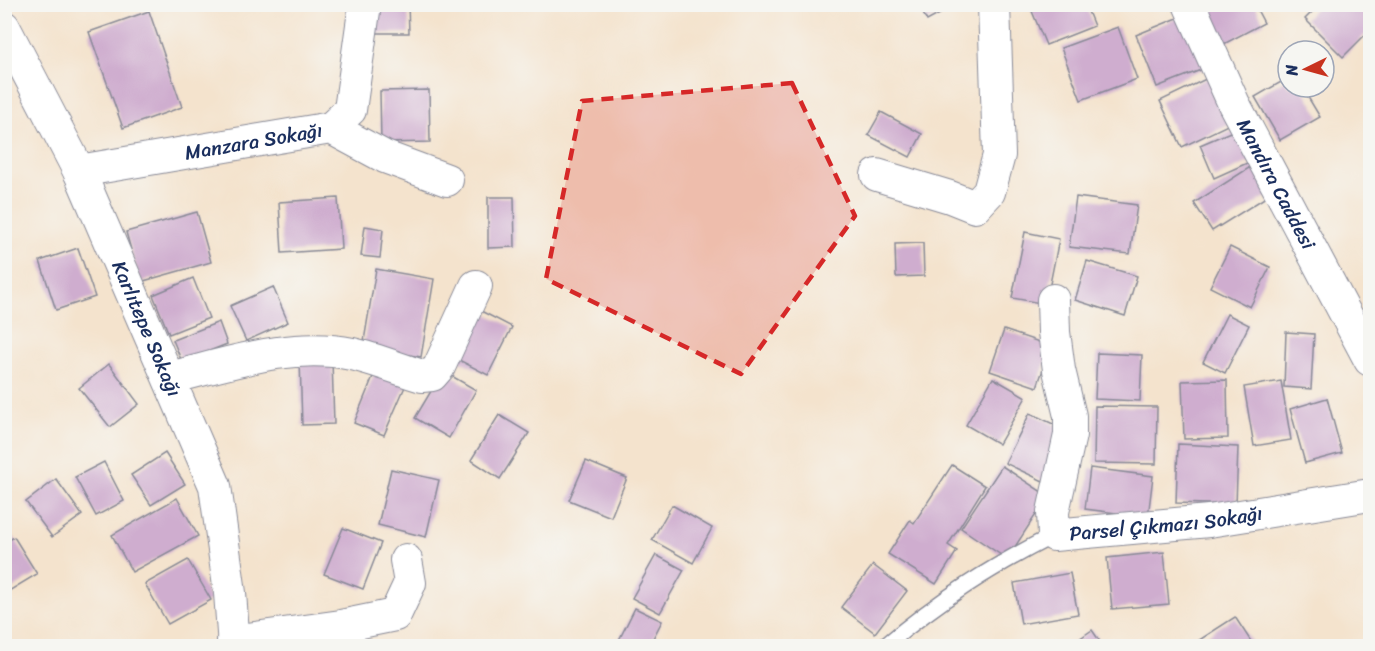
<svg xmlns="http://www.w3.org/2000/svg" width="1375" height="651" font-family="Sriracha,sans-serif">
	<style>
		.building { fill: #cfadcf }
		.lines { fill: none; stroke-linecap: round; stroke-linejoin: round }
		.service-casing { stroke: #888996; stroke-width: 18 }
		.minor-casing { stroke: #888996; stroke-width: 34 }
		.service { stroke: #fff; stroke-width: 15 }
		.minor { stroke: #fff; stroke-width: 32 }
		.marked { fill: #d62828; fill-opacity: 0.2; stroke: #d62828; stroke-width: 4.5; stroke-dasharray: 12 8; stroke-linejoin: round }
		.labels { text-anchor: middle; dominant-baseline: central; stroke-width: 6; stroke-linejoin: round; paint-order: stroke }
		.street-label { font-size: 20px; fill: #1b2f5e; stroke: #f6f6f2 }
	</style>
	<rect width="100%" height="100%" fill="#f6f6f2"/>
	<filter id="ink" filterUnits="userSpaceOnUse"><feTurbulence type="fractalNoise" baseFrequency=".0167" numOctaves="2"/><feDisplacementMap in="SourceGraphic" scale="12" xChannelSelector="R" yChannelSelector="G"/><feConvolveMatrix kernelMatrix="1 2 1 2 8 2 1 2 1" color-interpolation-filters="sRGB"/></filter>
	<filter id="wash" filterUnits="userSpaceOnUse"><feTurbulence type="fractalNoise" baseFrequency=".008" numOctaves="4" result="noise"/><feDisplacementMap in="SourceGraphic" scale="24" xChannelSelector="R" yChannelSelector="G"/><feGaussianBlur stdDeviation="1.35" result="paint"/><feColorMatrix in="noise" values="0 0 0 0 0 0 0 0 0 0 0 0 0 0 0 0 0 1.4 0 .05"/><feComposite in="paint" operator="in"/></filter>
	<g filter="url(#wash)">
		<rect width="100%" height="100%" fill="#f4e3cd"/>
		<g id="blocks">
			<g class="building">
				<polygon points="374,4 408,4 409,33 375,33"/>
				<polygon points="918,4 958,4 927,21"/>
				<polygon points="1029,4 1085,4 1094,26 1046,45"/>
				<polygon points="1197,4 1254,4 1264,23 1220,46"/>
				<polygon points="1320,4 1367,4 1370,8 1370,30 1343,57 1305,19"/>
				<polygon points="149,11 182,107 123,128 89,32"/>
				<polygon points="1185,15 1206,68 1157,87 1136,35"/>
				<polygon points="1118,27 1137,79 1081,100 1061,48"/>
				<polygon points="1212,76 1234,122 1182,147 1160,101"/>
				<polygon points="1288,78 1288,87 1302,87 1320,117 1280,140 1255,97"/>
				<polygon points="429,90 430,142 381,143 380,91"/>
				<polygon points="881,112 922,134 910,157 868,135"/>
				<polygon points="1242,127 1256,159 1214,178 1200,145"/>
				<polygon points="1255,164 1274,192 1212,231 1194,203"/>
				<polygon points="488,197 514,197 515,247 488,248"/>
				<polygon points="1076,197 1137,205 1130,254 1069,247"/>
				<polygon points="338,198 341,249 282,253 279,202"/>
				<polygon points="197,212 211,262 140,282 126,232"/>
				<polygon points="365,226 383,229 380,258 361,256"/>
				<polygon points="1025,232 1059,239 1046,304 1012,298"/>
				<polygon points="923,243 924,276 896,277 895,244"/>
				<polygon points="1230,247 1270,267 1250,307 1210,287"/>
				<polygon points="78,248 95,297 56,310 40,261"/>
				<polygon points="1087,261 1137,276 1125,316 1075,300"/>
				<polygon points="376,269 434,279 421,357 363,347"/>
				<polygon points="193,278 209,318 169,334 153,295"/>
				<polygon points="273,287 288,322 246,341 230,306"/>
				<polygon points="479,310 512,327 488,375 455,358"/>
				<polygon points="1227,314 1249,325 1225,373 1203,362"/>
				<polygon points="219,322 227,344 182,362 173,340"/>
				<polygon points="1004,330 1051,346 1037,387 990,371"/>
				<polygon points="1286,332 1314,334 1311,389 1284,387"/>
				<polygon points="1097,353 1142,355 1140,401 1095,399"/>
				<polygon points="300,360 332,360 334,424 302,425"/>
				<polygon points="109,364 139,404 110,427 79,388"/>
				<polygon points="376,369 407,382 384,435 354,423"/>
				<polygon points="443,371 476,390 449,438 415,418"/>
				<polygon points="993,378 1026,397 999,444 966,425"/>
				<polygon points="1227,380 1228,438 1184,439 1182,381"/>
				<polygon points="1281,381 1291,440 1254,446 1244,387"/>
				<polygon points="1327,398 1342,453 1305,463 1290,409"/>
				<polygon points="1095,406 1157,407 1156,464 1094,463"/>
				<polygon points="1030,413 1068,431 1043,481 1005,463"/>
				<polygon points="499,415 529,433 500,479 471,460"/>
				<polygon points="1178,444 1238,447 1236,505 1176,503"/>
				<polygon points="165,453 185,484 151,505 131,475"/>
				<polygon points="586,461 627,478 611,517 569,500"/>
				<polygon points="104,462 124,501 96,516 75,477"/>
				<polygon points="952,465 985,486 948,545 957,551 936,584 888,554 910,520 914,523"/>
				<polygon points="1002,466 1048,496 1007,559 961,528"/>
				<polygon points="1090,468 1153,476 1148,517 1085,509"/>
				<polygon points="391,469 439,480 426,537 378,525"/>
				<polygon points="56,479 82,515 52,537 26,502"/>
				<polygon points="177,498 198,536 132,572 112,535"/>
				<polygon points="672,505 712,528 693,563 652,540"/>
				<polygon points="343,528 381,543 363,589 324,574"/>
				<polygon points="14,537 37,574 4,594 4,543"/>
				<polygon points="1164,552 1169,604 1112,609 1107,558"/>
				<polygon points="656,555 684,570 660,613 632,598"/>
				<polygon points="188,560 211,600 168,624 145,584"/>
				<polygon points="873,565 907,591 875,633 841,607"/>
				<polygon points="1070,573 1078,614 1021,624 1014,583"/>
				<polygon points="635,608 662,621 649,646 616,646"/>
				<polygon points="1235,617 1254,646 1190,646"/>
				<polygon points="1092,630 1103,646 1069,646"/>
				<polygon points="306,639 347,645 347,646 305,646"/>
			</g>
		</g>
	</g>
	<g filter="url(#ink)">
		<use href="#blocks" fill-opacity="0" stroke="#888996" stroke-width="1.5"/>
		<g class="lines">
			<defs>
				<path id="service" d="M885,646C939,600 991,567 1054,535"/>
				<g id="minor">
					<path id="s1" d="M1189,4L1234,104L1370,360"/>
					<path id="s2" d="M4,27L79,171L215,486L230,593L234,646"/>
					<polyline points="331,128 385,157 447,180"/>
					<path id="s3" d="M79,171L331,128L350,110L365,4"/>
					<polyline points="877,175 950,197 975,207 989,192 999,155 994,4"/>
					<path id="s4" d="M1053,300L1054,332L1059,370L1070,416V435L1053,512L1054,535L1209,521L1370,495"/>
					<path d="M169,378C228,364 291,341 352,354C375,359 399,369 422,376L432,375L439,367L476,286"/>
					<polyline points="233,641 341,626 395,615 410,583 406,560"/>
				</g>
			</defs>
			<use href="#service" class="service-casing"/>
			<use href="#minor" class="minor-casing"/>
			<use href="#service" class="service"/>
			<use href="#minor" class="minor"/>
		</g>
	</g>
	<path class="marked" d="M792,83L855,216L741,374L546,279L582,101Z"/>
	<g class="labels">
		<g class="street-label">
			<text stroke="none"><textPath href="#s3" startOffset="177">Manzara Sokağı</textPath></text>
			<text stroke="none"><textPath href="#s1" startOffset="200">Mandıra Caddesi</textPath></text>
			<text stroke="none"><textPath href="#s2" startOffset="334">Karlıtepe Sokağı</textPath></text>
			<text stroke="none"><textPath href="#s4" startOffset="351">Parsel Çıkmazı Sokağı</textPath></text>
		</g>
	</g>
	<rect width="1375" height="651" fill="none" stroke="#f6f6f2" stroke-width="24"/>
	<g transform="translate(1306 69) rotate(265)"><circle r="28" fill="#f6f6f2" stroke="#9ea6b7" stroke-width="1.5"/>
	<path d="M0-4.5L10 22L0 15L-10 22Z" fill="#c8321e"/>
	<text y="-9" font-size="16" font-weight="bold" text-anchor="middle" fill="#1b2f5e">N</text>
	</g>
</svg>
